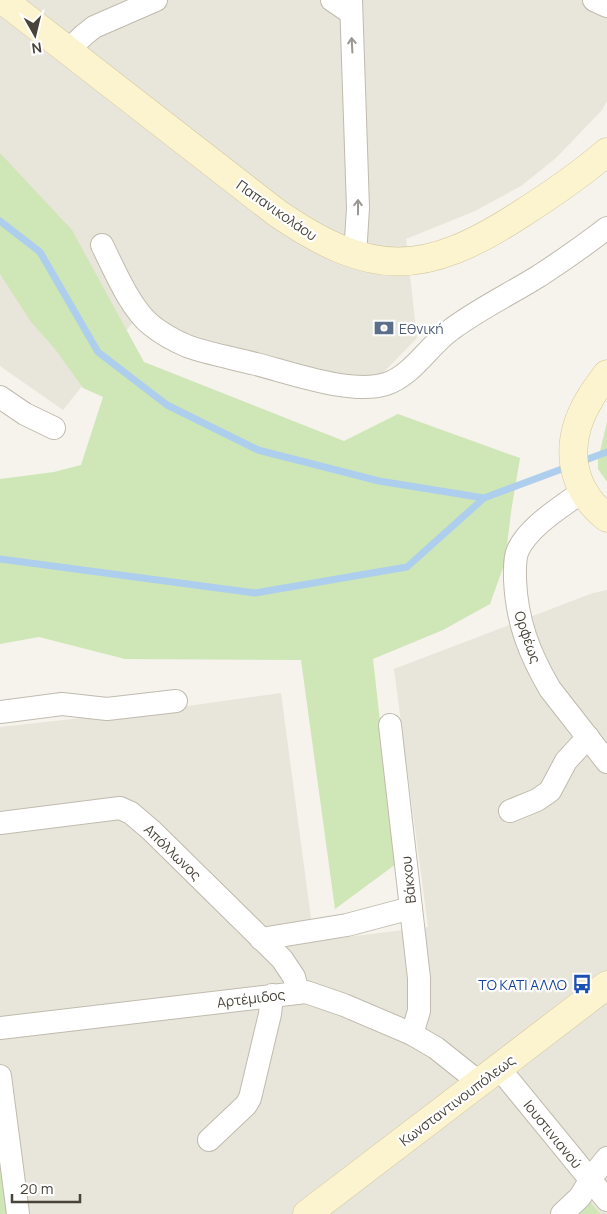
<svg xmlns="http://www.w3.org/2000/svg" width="607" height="1214" font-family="Manrope,sans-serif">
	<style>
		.residential { fill: #e8e5da }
		.green { fill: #cfe6b7 }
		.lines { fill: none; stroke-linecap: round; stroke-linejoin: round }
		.stream { stroke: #adcfed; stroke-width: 7 }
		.street-casing { stroke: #c0bbae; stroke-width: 24 }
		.secondary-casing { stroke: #d2c79e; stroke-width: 29 }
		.street { stroke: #fff; stroke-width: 22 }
		.secondary { stroke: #fcf3cf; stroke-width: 28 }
		.oneway { stroke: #9b9893 }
		.labels { text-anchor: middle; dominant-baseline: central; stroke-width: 4.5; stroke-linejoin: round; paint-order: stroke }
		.street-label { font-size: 14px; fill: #49443a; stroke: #fff }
		.service-label { font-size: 14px; fill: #4e5e75; stroke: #fff; text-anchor: start }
		.transit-label { font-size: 14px; fill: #164399; stroke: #fff; text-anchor: end }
	</style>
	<rect width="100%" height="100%" fill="#f5f3ec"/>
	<g class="residential">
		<polygon points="0,0 607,0 607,101 602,110 556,158 521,186 475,211 406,239 417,338 377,379 356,382 185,333 154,317 146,306 63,410 0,366"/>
		<polygon points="607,590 607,1214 0,1214 0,727 173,708 281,693 314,941 428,927 394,669 593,593"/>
	</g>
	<g class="green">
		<polygon points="0,153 72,230 144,362 344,441 398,414 520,458 511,512 505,562 490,604 443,630 373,659 396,864 335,909 301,660 125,659 39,637 0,644 0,479 54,472 81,465 103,397 83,388 55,349 31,322 0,274"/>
		<polygon points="607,422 607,482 598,469 598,460"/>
		<polygon points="0,1153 8,1214 0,1214"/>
		<polygon points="590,1202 600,1214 577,1214"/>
	</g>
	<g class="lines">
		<g class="stream">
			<polyline points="0,221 40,252 98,352 167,405 258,450 379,481 484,498 570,466"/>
			<polyline points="580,462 607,452"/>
			<polyline points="0,559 255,593 407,567 484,498"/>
		</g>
		<defs>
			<g id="street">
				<polyline points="332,0 351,13"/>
				<polyline points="351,0 358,208 355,256"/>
				<polyline points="594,0 607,6"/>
				<polyline points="67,51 84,35 94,27 156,0"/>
				<path d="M102,245C114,269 130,308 151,325C161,333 175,341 187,346C209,354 233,358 256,364C291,373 352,395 386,384C413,375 429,345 452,329C479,309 510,294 539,276C562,261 585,245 607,228"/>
				<polyline points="0,397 25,414 54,428"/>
				<path d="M583,491C563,506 529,526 518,550C514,559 515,570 515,580C517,622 529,653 550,689L607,762"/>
				<polyline points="0,712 62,704 107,709 176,701"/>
				<polyline points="390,725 419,978 419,1011 412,1034"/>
				<polyline points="510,811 537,800 550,791 566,761 588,737"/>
				<polyline points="0,823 120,808 131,813 152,831 282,959 294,977 298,992"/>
				<polyline points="261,939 347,925 411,908"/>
				<polyline points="0,1028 306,992 344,1005 412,1034 436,1048 480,1083"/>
				<polyline points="499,1068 607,1200"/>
				<polyline points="0,1076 18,1214"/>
				<polyline points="209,1140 246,1105 250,1098 270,1014 272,995"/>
				<polyline points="562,1214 580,1197 594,1174 607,1158"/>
			</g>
			<g id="secondary">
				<path d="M3,0L277,213C372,278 424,277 521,214C551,195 580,175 607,152"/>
				<path d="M607,374C601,382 594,391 589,400C564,442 568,487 607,518"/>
				<polyline points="307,1214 607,985"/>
			</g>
		</defs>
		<use href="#street" class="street-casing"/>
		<use href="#secondary" class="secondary-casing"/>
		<use href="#street" class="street"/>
		<use href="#secondary" class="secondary"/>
	</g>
	<defs><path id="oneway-shaft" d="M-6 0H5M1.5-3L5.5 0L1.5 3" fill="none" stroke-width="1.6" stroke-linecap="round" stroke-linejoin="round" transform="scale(1.25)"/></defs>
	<g class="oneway">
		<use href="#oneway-shaft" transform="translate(352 45) rotate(-93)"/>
		<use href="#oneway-shaft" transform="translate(358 207) rotate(-90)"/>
	</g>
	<defs>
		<symbol id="bank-bare" viewBox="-9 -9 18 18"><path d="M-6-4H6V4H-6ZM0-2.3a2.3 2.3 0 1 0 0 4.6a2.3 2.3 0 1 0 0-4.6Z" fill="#5c6f8a" stroke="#fff" stroke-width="2.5" paint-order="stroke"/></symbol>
		<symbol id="bus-bare" viewBox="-9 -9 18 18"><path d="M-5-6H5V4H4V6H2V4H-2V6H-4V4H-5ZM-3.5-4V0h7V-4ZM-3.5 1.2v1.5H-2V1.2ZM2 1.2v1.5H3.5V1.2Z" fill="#1a4fb4" stroke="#fff" stroke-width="2.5" paint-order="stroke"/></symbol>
	</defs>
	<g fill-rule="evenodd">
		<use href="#bank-bare" x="370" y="314" width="28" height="28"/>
		<use href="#bus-bare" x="568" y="970" width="28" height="28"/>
	</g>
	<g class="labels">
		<g class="street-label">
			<text transform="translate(277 210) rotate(35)">Παπανικολάου</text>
			<text transform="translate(528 637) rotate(71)">Ορφέως</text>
			<text transform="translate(173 852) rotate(44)">Απόλλωνος</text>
			<text transform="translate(408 880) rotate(-96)">Βάκχου</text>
			<text transform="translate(251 998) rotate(-7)">Αρτέμιδος</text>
			<text transform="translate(457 1100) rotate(-37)">Κωνσταντινουπόλεως</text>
			<text transform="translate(553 1134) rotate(51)">Ιουστινιανού</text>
		</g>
		<g class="service-label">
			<text x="399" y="328">Εθνική</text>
		</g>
		<g class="transit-label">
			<text x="567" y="984">ΤΟ ΚΑΤΙ ΑΛΛΟ</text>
		</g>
	</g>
	<g transform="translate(35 35) rotate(172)" stroke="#ffffff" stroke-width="4" paint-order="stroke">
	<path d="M0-4L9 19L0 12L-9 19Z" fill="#49443a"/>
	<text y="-8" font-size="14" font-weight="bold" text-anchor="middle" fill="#49443a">N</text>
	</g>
	<path d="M12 1194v8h68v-8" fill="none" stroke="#49443a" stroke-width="2.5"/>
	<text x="20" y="1194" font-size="15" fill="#49443a" stroke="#ffffff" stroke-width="4" paint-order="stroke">20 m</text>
</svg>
